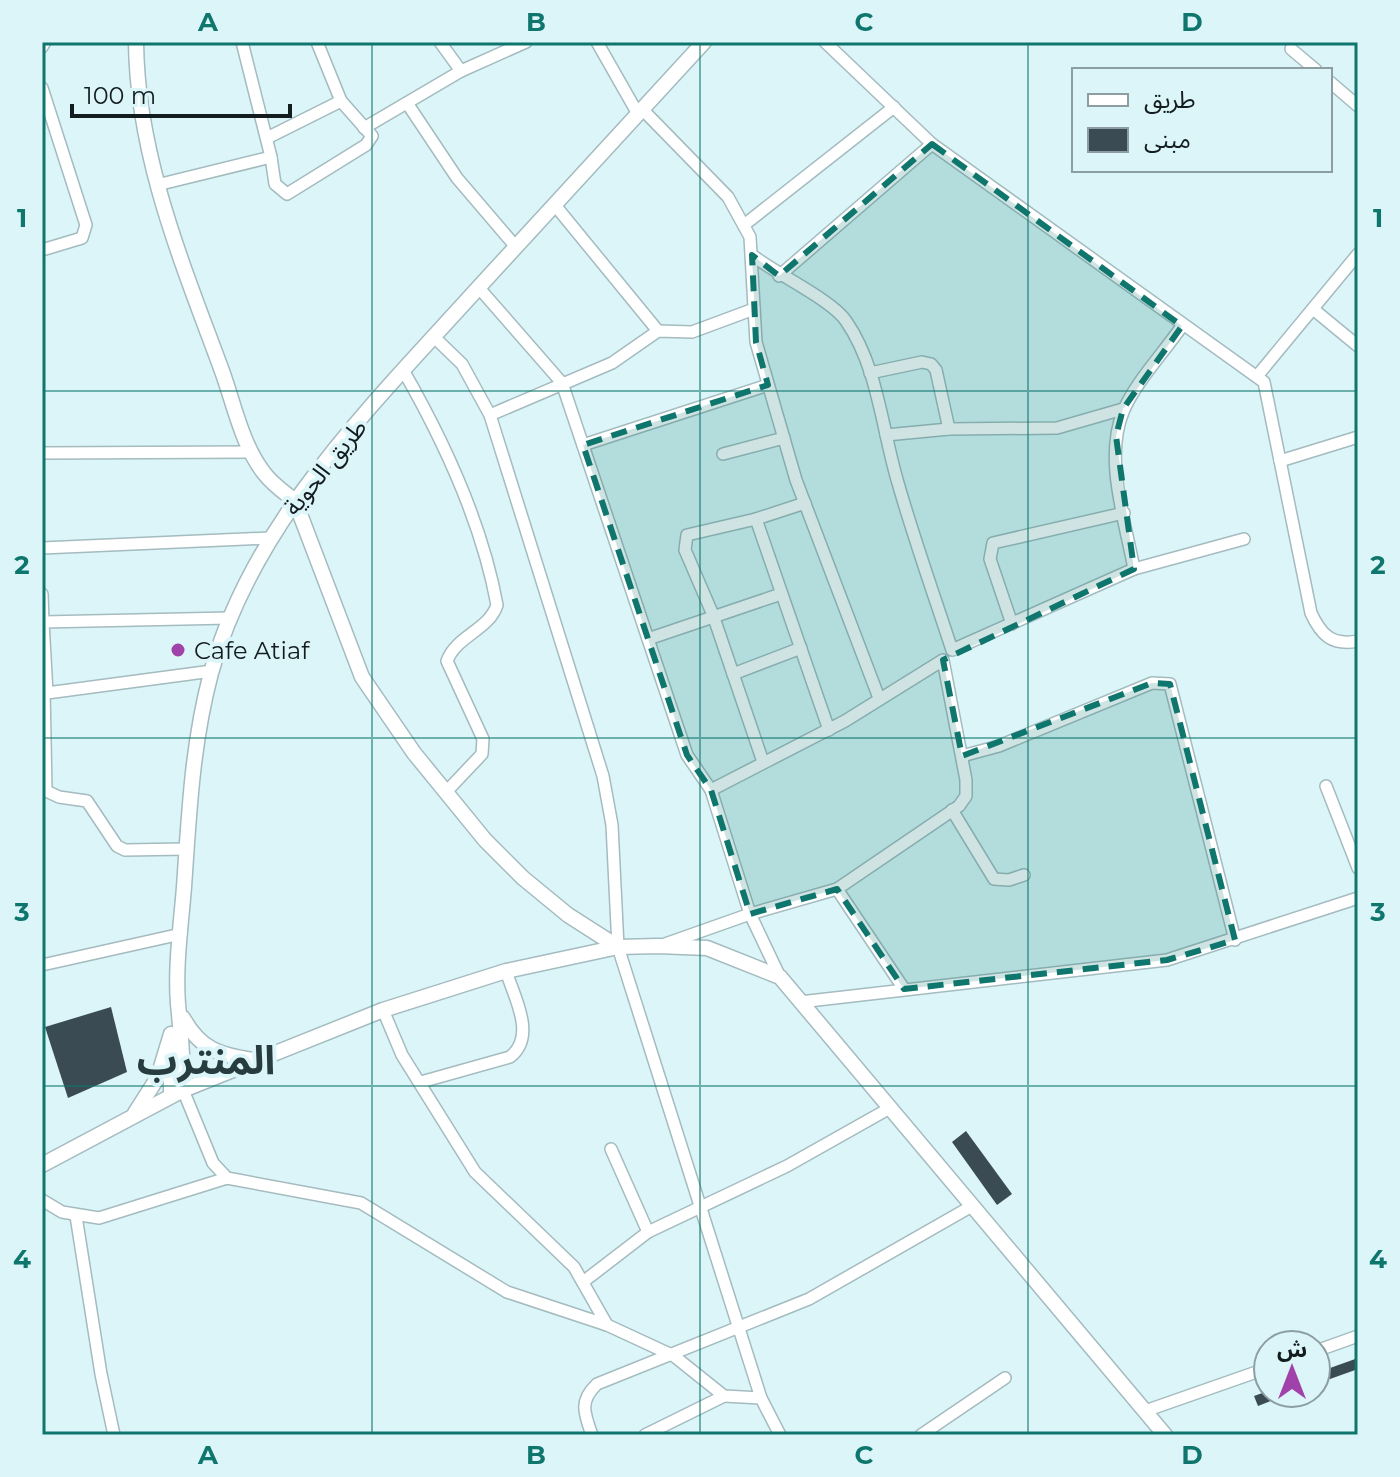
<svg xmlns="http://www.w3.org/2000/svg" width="1400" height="1477" font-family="Montserrat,'Noto Sans Arabic',sans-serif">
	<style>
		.building { fill: #3a4b54 }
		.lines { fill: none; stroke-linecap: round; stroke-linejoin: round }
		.minor-casing { stroke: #a4bbbf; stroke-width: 14 }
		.tertiary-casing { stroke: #a4bbbf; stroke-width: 17 }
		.minor { stroke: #fff; stroke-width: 11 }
		.tertiary { stroke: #fff; stroke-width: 14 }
		.marked { fill: #0f766e; fill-opacity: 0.2; stroke: #0f766e; stroke-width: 6; stroke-dasharray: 16 10; stroke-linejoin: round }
		.grid { fill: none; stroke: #0f766e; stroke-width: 2; stroke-opacity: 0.55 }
		.poi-dot { fill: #a142aa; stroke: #dcf5f9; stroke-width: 3 }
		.labels { text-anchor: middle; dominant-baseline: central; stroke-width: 8; stroke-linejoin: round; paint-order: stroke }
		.street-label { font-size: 24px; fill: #131c1e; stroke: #dcf5f9 }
		.poi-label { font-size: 24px; fill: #131c1e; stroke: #dcf5f9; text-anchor: start }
		.town-label { font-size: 40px; font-weight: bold; fill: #273c3f; stroke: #dcf5f9 }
		.neatline { fill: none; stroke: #0f766e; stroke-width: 3 }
		.grid-label { font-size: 26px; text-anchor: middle; font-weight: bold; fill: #0f766e }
	</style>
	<rect width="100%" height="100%" fill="#dcf5f9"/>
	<g class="building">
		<polygon points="111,1007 127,1072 68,1098 45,1027"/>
		<polygon points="966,1131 1012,1194 997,1205 952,1142"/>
		<polygon points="1358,1358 1358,1369 1316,1384 1316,1373"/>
		<polygon points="1268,1391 1268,1393 1291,1393 1258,1406 1254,1396"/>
	</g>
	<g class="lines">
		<defs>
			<g id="minor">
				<polyline points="597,42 638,114"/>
				<path d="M825,42L932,144L1264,382L1311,613C1321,635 1332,646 1358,641"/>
				<polyline points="42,47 45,42"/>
				<polyline points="1291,49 1316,70"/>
				<polyline points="461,71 526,42"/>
				<polyline points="1330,82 1358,106"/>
				<polyline points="42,88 86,225 82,238 42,250"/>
				<polyline points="407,103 457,178 516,247"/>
				<polyline points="642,109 728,197 750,237 756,342 796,480 879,698"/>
				<polyline points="364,128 461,71 440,42"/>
				<polyline points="267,138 341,101 317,42"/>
				<polyline points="271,157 275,184 287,194 366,145 372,136 341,101"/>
				<polyline points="157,185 271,157 242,42"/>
				<polyline points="554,204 658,331"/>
				<polyline points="744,225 894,107"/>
				<path d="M752,255C776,274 832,300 846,321C878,367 882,430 898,483C914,539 934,595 952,650L1134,569L1244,539"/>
				<polyline points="779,276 932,144"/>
				<polyline points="479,288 562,383 687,755 711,790"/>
				<polyline points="1313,309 1358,346"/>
				<polyline points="434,337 462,364 490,415 603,776 612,825 618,947 761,1398 780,1435"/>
				<path d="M403,370C445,443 482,523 497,605C489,630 456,636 447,661L483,739L482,754L446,792"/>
				<polyline points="870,373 922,362 931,364 936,370 949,429"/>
				<polyline points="1258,375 1358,254"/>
				<polyline points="490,415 612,363 658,331 692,332 754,309"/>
				<polyline points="886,435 949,429 1057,428 1123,409"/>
				<polyline points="583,445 768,385"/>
				<polyline points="42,453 252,452"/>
				<polyline points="723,454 784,438"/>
				<polyline points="1280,461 1358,437"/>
				<polyline points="756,519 805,503"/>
				<polyline points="42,548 270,538"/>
				<path d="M1134,569C1125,520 1104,459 1123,412C1134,384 1165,351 1182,326"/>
				<polyline points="42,594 43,622"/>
				<polyline points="1012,624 990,559 993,543 1124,513"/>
				<polyline points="648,639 781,594"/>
				<polyline points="212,671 47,693 43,622 229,618"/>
				<polyline points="733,674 801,648"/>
				<polyline points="44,689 46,791"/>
				<polyline points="962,756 999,746 1152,683 1170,684 1235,940"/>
				<polyline points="763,762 713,615 685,550 687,535 756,519 829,730"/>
				<polyline points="1326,786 1358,868"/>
				<polyline points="42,789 59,797 87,801 117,846 125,850 187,849"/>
				<polyline points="952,810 994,879 1009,880 1024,875"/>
				<polyline points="837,889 904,989"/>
				<polyline points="665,944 750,914 837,889 959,806 966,796 966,780 943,660 845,721 711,790 750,914 780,977"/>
				<polyline points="42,965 181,934"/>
				<polyline points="800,1002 1167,960 1358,898"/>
				<polyline points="383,1010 402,1055 475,1172 574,1267 607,1325"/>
				<path d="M421,1082L510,1057C537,1036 514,997 506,971"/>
				<polyline points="183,1090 213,1163 227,1178 361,1203 507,1292 607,1325 674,1356 724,1396 761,1398"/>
				<polyline points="611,1149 648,1232"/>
				<polyline points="42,1200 62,1212 99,1218 227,1178"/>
				<polyline points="76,1216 101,1374 114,1435"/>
				<polyline points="583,1282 648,1232 787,1166 890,1108"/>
				<polyline points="1316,1351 1358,1336"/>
				<polyline points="1145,1411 1268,1368"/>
				<path d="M592,1435C584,1413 579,1401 597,1384L809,1299L972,1206"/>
				<polyline points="645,1435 724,1396"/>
				<polyline points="921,1435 1005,1378"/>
			</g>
			<g id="tertiary">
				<path d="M136,42C137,157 183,265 222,371C234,404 242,445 264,473C272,484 284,492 295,501L362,677L414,753L485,840L523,878L568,915L618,947"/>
				<path d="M183,1018C200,1049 219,1055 253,1060"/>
				<polyline points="171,1052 171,1095"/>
				<path d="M183,1090C183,1061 181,1033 178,1004C175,966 181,925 184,887C189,815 192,744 211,673C253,520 375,402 479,287C554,206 629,124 704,42"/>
				<polyline points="135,1113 158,1077 171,1034"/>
				<polyline points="42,1165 183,1090 383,1010 506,971 618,947 658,946 707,948 780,977 1165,1435"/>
			</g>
		</defs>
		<use href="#minor" class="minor-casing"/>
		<use href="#tertiary" class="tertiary-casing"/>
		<use href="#minor" class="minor"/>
		<use href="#tertiary" class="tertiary"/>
	</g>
	<path class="marked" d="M932,144L1182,326L1123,409L1116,436L1134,569L943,660L962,756L1152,683L1170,684L1235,940L1167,960L904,989L837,889L750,914L711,790L687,755L583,445L768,385L756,342L752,255L779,276Z"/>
	<path class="grid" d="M372,42V1435M700,42V1435M1028,42V1435M42,391H1358M42,738H1358M42,1086H1358"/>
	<circle class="poi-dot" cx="178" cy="650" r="8"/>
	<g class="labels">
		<g class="street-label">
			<text transform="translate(325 467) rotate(-51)">طريق الحوية</text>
		</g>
		<g class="poi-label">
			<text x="194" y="650">Cafe Atiaf</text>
		</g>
		<g class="town-label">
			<text x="206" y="1059">المنترب</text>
		</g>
	</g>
	<rect width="1400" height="1477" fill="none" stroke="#dcf5f9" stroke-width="88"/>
	<rect x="1072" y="68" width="260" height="104" fill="#dcf5f9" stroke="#8c9ea1" stroke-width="2"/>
	<rect x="1088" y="94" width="40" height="12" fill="#ffffff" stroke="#8c9ea1" stroke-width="2"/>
	<text x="1144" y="108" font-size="24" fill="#131c1e">طريق</text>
	<rect x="1088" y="128" width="40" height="24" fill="#3a4b54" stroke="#8c9ea1" stroke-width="2"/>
	<text x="1144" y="148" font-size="24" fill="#131c1e">مبنى</text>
	<g transform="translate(1292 1369)"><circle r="38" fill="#dcf5f9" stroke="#8c9ea1" stroke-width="2"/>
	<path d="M0-6L14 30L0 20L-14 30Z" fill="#a142aa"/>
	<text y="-12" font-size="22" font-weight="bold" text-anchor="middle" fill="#131c1e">ش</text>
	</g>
	<path d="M72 104v12h218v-12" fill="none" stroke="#131c1e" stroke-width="4"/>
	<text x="84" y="104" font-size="24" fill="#131c1e" stroke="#dcf5f9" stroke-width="6" paint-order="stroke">100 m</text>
	<rect x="44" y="44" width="1312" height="1389" class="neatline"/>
	<g class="grid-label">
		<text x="208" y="31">A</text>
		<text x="536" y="31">B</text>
		<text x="864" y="31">C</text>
		<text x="1192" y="31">D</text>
		<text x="22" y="227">1</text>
		<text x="1378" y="227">1</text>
		<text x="22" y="574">2</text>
		<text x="1378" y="574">2</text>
		<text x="22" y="921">3</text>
		<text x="1378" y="921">3</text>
		<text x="22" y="1268">4</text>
		<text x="1378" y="1268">4</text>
		<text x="208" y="1464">A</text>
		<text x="536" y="1464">B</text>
		<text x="864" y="1464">C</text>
		<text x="1192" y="1464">D</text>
	</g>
</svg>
